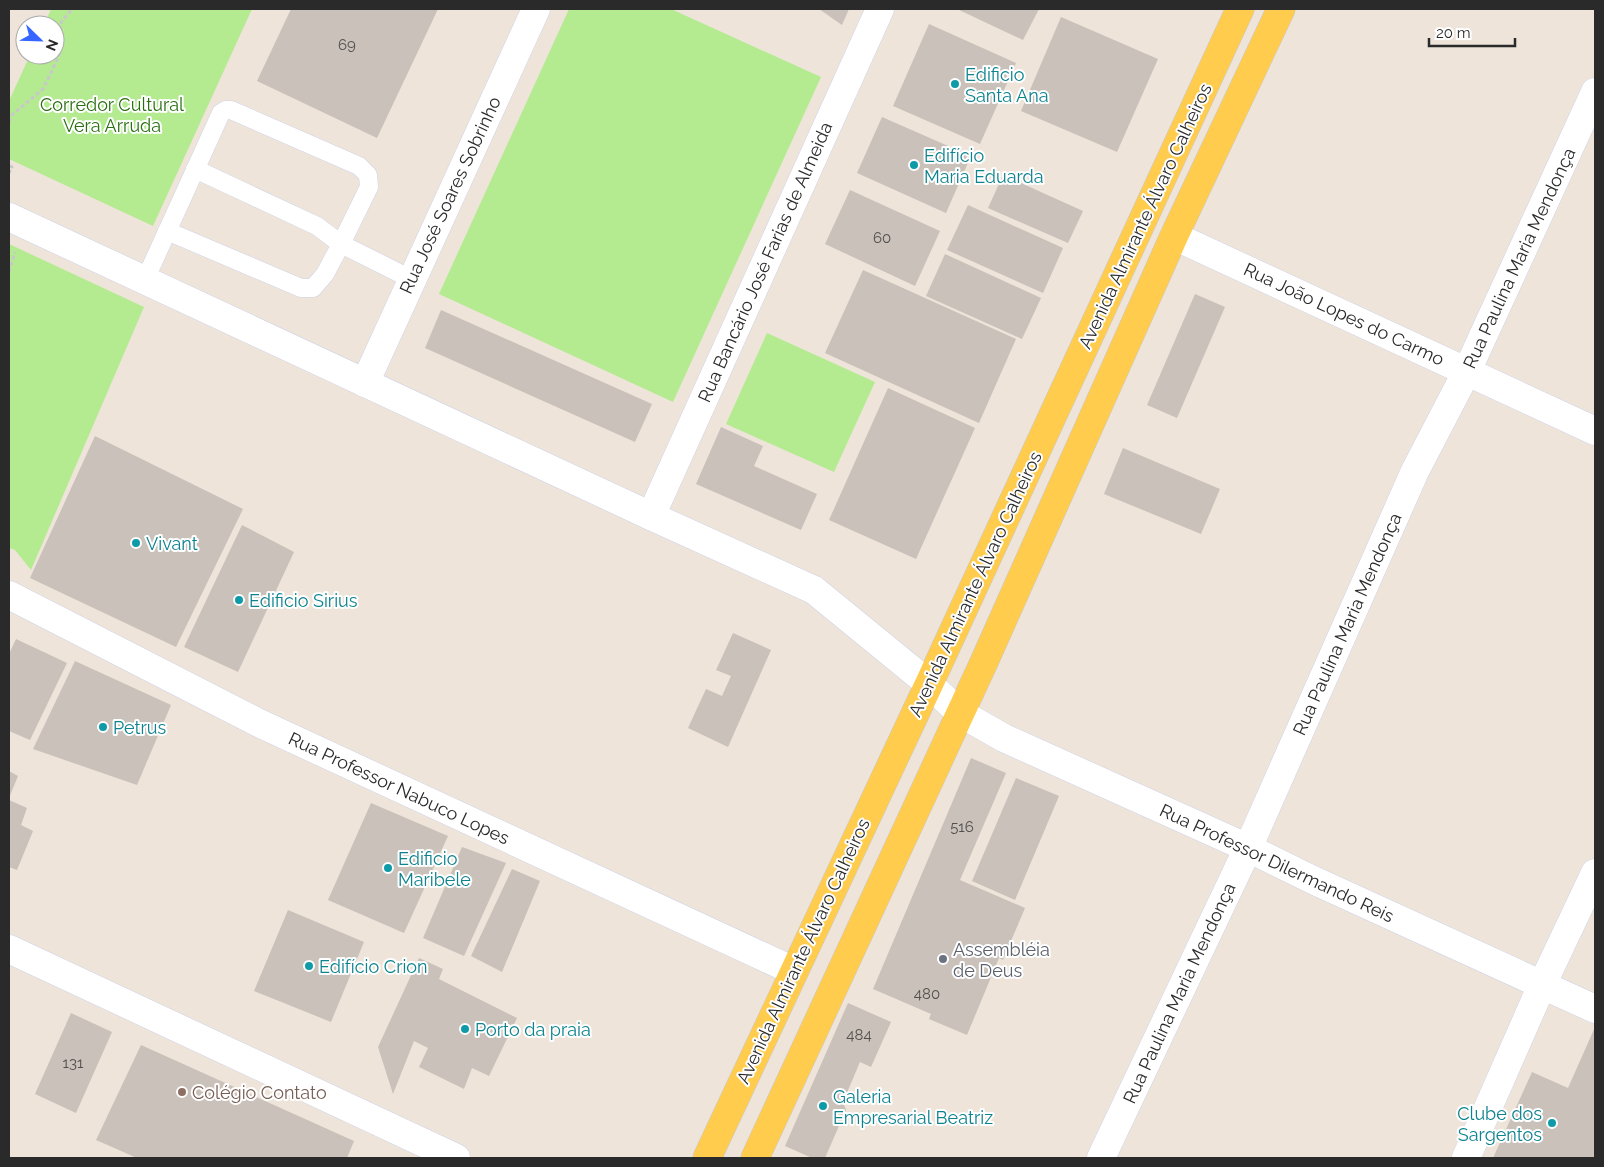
<svg xmlns="http://www.w3.org/2000/svg" width="1604" height="1167" font-family="Raleway,sans-serif">
	<style>
		.green { fill: #b4eb90 }
		.building { fill: #c9c1ba }
		.lines { fill: none; stroke-linecap: round; stroke-linejoin: round }
		.service-casing { stroke: #cfd4e5; stroke-width: 19 }
		.minor-casing { stroke: #cfd4e5; stroke-width: 29 }
		.tertiary-casing { stroke: #cfd4e5; stroke-width: 29 }
		.primary-casing { stroke: #c8c8c8; stroke-width: 29 }
		.path { stroke: #c8c8c8; stroke-width: 3; stroke-dasharray: 4 2.5; stroke-linecap: butt }
		.service { stroke: #fff; stroke-width: 18 }
		.minor { stroke: #fff; stroke-width: 28 }
		.tertiary { stroke: #fff; stroke-width: 28 }
		.primary { stroke: #ffcc4e; stroke-width: 28 }
		.culture-dot { fill: #0f9aa8; stroke: #fff; stroke-width: 2 }
		.worship-dot { fill: #6b7280; stroke: #fff; stroke-width: 2 }
		.education-dot { fill: #8d6e63; stroke: #fff; stroke-width: 2 }
		.labels { text-anchor: middle; dominant-baseline: central; stroke-width: 4; stroke-linejoin: round; paint-order: stroke }
		.number-label { font-size: 15px; fill: #52504e }
		.culture-label { font-size: 18px; fill: #0d838f; stroke: #fff; text-anchor: start }
		.park-label { font-size: 18px; fill: #2a6f12; stroke: #fff }
		.street-label { font-size: 18px; fill: #2a2a2a; stroke: #fff }
		.worship-label { font-size: 18px; fill: #5b616d; stroke: #fff; text-anchor: start }
		.education-label { font-size: 18px; fill: #785e54; stroke: #fff; text-anchor: start }
	</style>
	<rect width="100%" height="100%" fill="#eee4da"/>
	<g class="green">
		<polygon points="51,9 252,9 153,226 9,159 9,101 30,55 55,55 55,25 44,25"/>
		<polygon points="569,9 671,9 821,77 673,402 439,294"/>
		<polygon points="9,244 144,307 31,570 15,550 9,548"/>
		<polygon points="767,333 875,382 834,472 726,424"/>
	</g>
	<g class="building">
		<polygon points="291,9 438,9 377,138 257,81"/>
		<polygon points="819,9 849,9 842,25"/>
		<polygon points="957,9 1039,9 1023,40"/>
		<polygon points="1061,17 1158,59 1117,152 1021,111"/>
		<polygon points="929,24 1016,63 980,144 893,106"/>
		<polygon points="882,117 971,156 946,213 857,173"/>
		<polygon points="1003,175 1083,211 1068,243 988,208"/>
		<polygon points="850,190 940,231 915,286 825,244"/>
		<polygon points="968,205 1063,248 1043,293 947,250"/>
		<polygon points="945,254 1041,298 1022,339 926,296"/>
		<polygon points="863,270 1016,339 979,423 825,353"/>
		<polygon points="1195,294 1225,307 1177,418 1147,405"/>
		<polygon points="441,310 652,404 635,442 425,348"/>
		<polygon points="888,388 975,428 916,559 829,520"/>
		<polygon points="721,427 763,446 754,466 817,494 801,530 696,484"/>
		<polygon points="95,436 243,509 176,647 30,578"/>
		<polygon points="1123,448 1220,489 1201,534 1104,494"/>
		<polygon points="242,525 294,552 238,672 184,647"/>
		<polygon points="733,633 771,650 728,747 688,728 706,689 722,696 731,676 716,670"/>
		<polygon points="16,639 67,663 30,740 9,731 9,654"/>
		<polygon points="75,661 171,705 137,785 33,749"/>
		<polygon points="971,758 1006,773 960,880 1025,908 1003,960 999,958 967,1035 929,1019 931,1014 873,989"/>
		<polygon points="9,771 18,776 9,798"/>
		<polygon points="1016,778 1059,796 1015,900 972,881"/>
		<polygon points="9,800 27,808 21,825 33,831 17,870 9,867"/>
		<polygon points="371,803 448,836 404,933 328,900"/>
		<polygon points="462,847 506,863 464,956 423,938"/>
		<polygon points="512,869 540,881 502,972 471,956"/>
		<polygon points="288,910 364,942 331,1022 254,991"/>
		<polygon points="419,958 443,969 439,979 517,1018 489,1076 472,1068 464,1089 419,1067 428,1048 414,1041 393,1094 378,1047"/>
		<polygon points="848,1003 891,1022 871,1067 860,1062 843,1102 846,1110 825,1158 812,1158 785,1146"/>
		<polygon points="71,1013 112,1032 76,1113 35,1094"/>
		<polygon points="1595,1027 1595,1158 1493,1158 1532,1072 1568,1088"/>
		<polygon points="141,1045 354,1141 347,1158 137,1158 96,1140"/>
	</g>
	<g class="lines">
		<defs>
			<g id="service">
				<polyline points="167,231 301,288 313,288 325,274 341,244 317,226 195,169"/>
				<polyline points="145,280 221,113 226,110 231,110 359,166 368,175 369,187 341,244 411,279"/>
			</g>
			<g id="minor">
				<polyline points="1174,236 1595,431"/>
				<polyline points="365,383 536,9"/>
				<polyline points="651,516 880,9"/>
				<polyline points="9,595 261,724 794,971"/>
				<polyline points="960,713 1004,738 1248,848 1313,880 1595,1009"/>
				<polyline points="9,949 456,1158"/>
				<polyline points="1101,1158 1248,848 1415,471 1467,371 1595,92"/>
				<polyline points="1466,1158 1542,985 1595,873"/>
			</g>
			<polyline id="tertiary" points="9,217 651,516 814,590 929,684 960,713"/>
			<g id="primary">
				<polyline points="707,1158 929,684 1240,9"/>
				<polyline points="755,1158 984,662 1174,236 1281,9"/>
			</g>
		</defs>
		<use href="#service" class="service-casing"/>
		<use href="#minor" class="minor-casing"/>
		<use href="#tertiary" class="tertiary-casing"/>
		<use href="#primary" class="primary-casing"/>
		<g class="path">
			<polyline points="9,122 12,115 43,89 59,56 61,22 72,9"/>
			<polyline points="9,166 12,167 9,173"/>
			<polyline points="9,272 15,252"/>
		</g>
		<use href="#service" class="service"/>
		<use href="#minor" class="minor"/>
		<use href="#tertiary" class="tertiary"/>
		<use href="#primary" class="primary"/>
	</g>
	<g class="culture-dot">
		<circle cx="955" cy="84" r="5"/>
		<circle cx="914" cy="165" r="5"/>
		<circle cx="136" cy="543" r="5"/>
		<circle cx="239" cy="600" r="5"/>
		<circle cx="103" cy="727" r="5"/>
		<circle cx="388" cy="868" r="5"/>
		<circle cx="309" cy="966" r="5"/>
		<circle cx="465" cy="1029" r="5"/>
		<circle cx="823" cy="1106" r="5"/>
		<circle cx="1552" cy="1123" r="5"/>
	</g>
	<circle class="worship-dot" cx="943" cy="959" r="5"/>
	<circle class="education-dot" cx="182" cy="1092" r="5"/>
	<g class="labels">
		<g class="number-label">
			<text x="347" y="45">69</text>
			<text x="882" y="238">60</text>
			<text x="962" y="827">516</text>
			<text x="927" y="994">480</text>
			<text x="859" y="1035">484</text>
			<text x="73" y="1063">131</text>
		</g>
		<g class="culture-label">
			<text x="965" y="74">Edificio<tspan x="965" dy="21">Santa Ana</tspan></text>
			<text x="924" y="155">Edifício<tspan x="924" dy="21">Maria Eduarda</tspan></text>
			<text x="146" y="543">Vivant</text>
			<text x="249" y="600">Edificio Sirius</text>
			<text x="113" y="727">Petrus</text>
			<text x="398" y="858">Edificio<tspan x="398" dy="21">Maribele</tspan></text>
			<text x="319" y="966">Edifício Crion</text>
			<text x="475" y="1029">Porto da praia</text>
			<text x="833" y="1096">Galeria<tspan x="833" dy="21">Empresarial Beatriz</tspan></text>
			<text x="1542" y="1113" text-anchor="end">Clube dos<tspan x="1542" dy="21">Sargentos</tspan></text>
		</g>
		<g class="park-label">
			<text x="112" y="104">Corredor Cultural<tspan x="112" dy="21">Vera Arruda</tspan></text>
		</g>
		<g class="street-label">
			<text transform="translate(450 195) rotate(-65)">Rua José Soares Sobrinho</text>
			<text transform="translate(1145 216) rotate(-65)">Avenida Almirante Álvaro Calheiros</text>
			<text transform="translate(1519 258) rotate(-65)">Rua Paulina Maria Mendonça</text>
			<text transform="translate(765 262) rotate(-66)">Rua Bancário José Farias de Almeida</text>
			<text transform="translate(1344 314) rotate(25)">Rua João Lopes do Carmo</text>
			<text transform="translate(975 584) rotate(-65)">Avenida Almirante Álvaro Calheiros</text>
			<text transform="translate(1347 624) rotate(-66)">Rua Paulina Maria Mendonça</text>
			<text transform="translate(399 788) rotate(25)">Rua Professor Nabuco Lopes</text>
			<text transform="translate(1277 863) rotate(25)">Rua Professor Dilermando Reis</text>
			<text transform="translate(803 951) rotate(-65)">Avenida Almirante Álvaro Calheiros</text>
			<text transform="translate(1179 993) rotate(-65)">Rua Paulina Maria Mendonça</text>
		</g>
		<g class="worship-label">
			<text x="953" y="949">Assembléia<tspan x="953" dy="21">de Deus</tspan></text>
		</g>
		<g class="education-label">
			<text x="192" y="1092">Colégio Contato</text>
		</g>
	</g>
	<rect width="1604" height="1167" fill="none" stroke="#2a2a2a" stroke-width="20"/>
	<g transform="translate(40 40) rotate(113)"><circle r="24" fill="#ffffff" stroke="#aaaaaa"/>
	<path d="M0-4L9 19L0 12L-9 19Z" fill="#3666ff"/>
	<text y="-8" font-size="14" font-weight="bold" text-anchor="middle" fill="#2a2a2a">N</text>
	</g>
	<path d="M1429 38v8h86v-8" fill="none" stroke="#2a2a2a" stroke-width="2.5"/>
	<text x="1436" y="38" font-size="15" fill="#2a2a2a" stroke="#ffffff" stroke-width="4" paint-order="stroke">20 m</text>
</svg>
